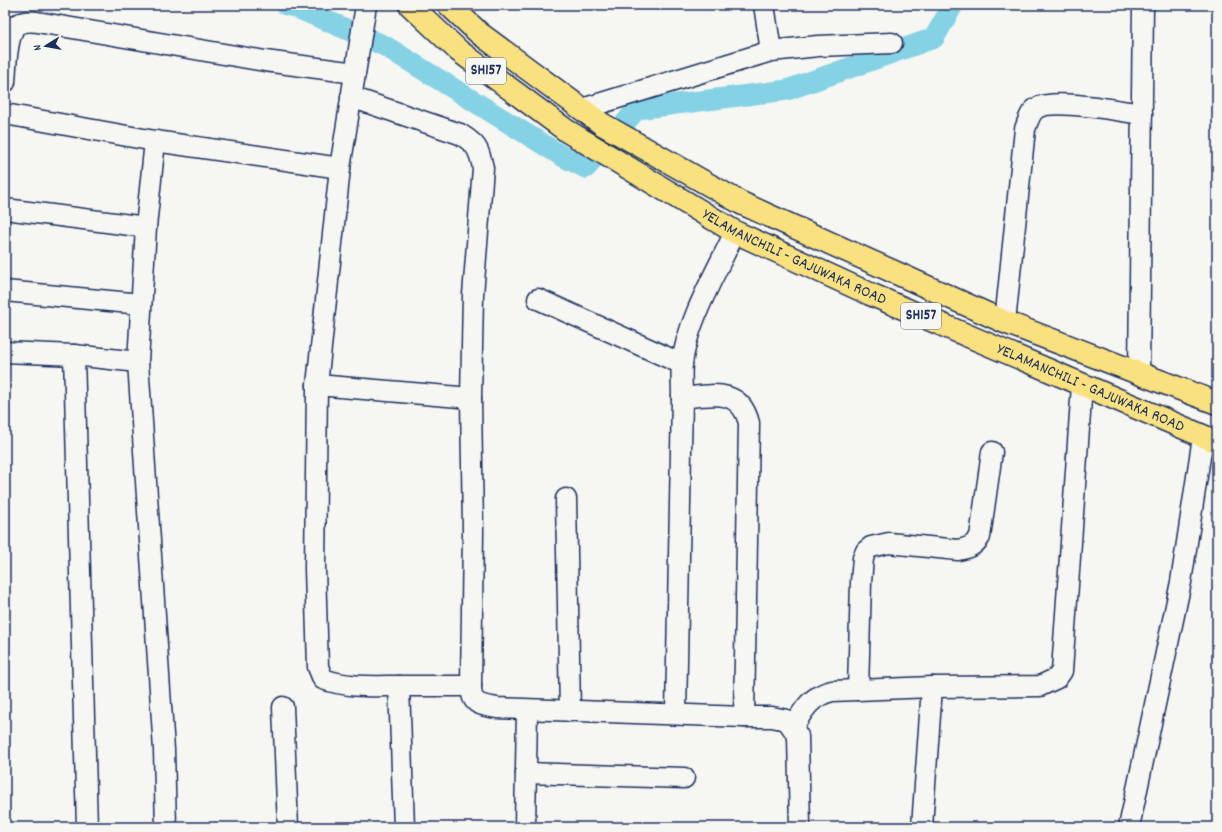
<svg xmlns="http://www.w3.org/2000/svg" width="1222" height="832" font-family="Dekko,sans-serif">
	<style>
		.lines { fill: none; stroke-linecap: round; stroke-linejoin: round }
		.canal { stroke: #85d2e4; stroke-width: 21 }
		.minor-casing { stroke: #1b2f5e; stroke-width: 23 }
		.primary-casing { stroke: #1b2f5e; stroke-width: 25 }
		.minor { stroke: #f6f6f2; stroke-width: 20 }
		.primary { stroke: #fae180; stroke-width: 22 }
		.labels { text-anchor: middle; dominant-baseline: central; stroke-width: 3; stroke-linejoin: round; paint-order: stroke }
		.shield { fill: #f6f6f2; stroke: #5d6b8a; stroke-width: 1 }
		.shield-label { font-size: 15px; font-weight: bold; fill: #1b2f5e }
		.street-label { font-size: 16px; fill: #1b2f5e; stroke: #f6f6f2 }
	</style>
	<rect width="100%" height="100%" fill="#f6f6f2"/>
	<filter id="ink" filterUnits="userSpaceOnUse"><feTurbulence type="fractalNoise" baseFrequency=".025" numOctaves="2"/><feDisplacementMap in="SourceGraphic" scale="8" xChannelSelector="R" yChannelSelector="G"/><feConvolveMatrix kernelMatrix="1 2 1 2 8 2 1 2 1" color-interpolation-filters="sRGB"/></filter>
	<g filter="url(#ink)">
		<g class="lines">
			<polyline class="canal" points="286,5 295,7 385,46 562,156 586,168 637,109 787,90 934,38 953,5"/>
			<defs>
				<g id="minor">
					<path d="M366,5L340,168L317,385L315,569L318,667L323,679C348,688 373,686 399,686L404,827"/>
					<polyline points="771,51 818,46 892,43"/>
					<path d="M5,82C6,69 7,29 18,24C24,21 31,21 37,22L265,61L355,73"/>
					<path d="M351,97L460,134C476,144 479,148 483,168L473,295L471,398"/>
					<polyline points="582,109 771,51 764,5"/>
					<polyline points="5,114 155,141 340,168"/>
					<polyline points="5,209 146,227"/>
					<path d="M735,232C717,271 687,321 682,364C681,375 682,387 682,398C712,395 740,387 749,423L744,717H772L787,720L798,736L800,827"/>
					<polyline points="5,291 141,304"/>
					<polyline points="538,299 682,364"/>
					<path d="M1005,322L1025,129C1028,121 1030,112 1037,108C1055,98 1119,111 1142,114"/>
					<polyline points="5,352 74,355 138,362 146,227 155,141"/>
					<polyline points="74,355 87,827"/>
					<polyline points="138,362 164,750 166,827"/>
					<polyline points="1139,374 1143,5"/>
					<polyline points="317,385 471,398 473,531 471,686 399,686"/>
					<polyline points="566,499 570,711"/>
					<path d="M471,686C471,705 480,705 497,708L744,717"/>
					<path d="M858,690L861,582L863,558L866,551L871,547L889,543L958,550C968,548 974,546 980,537L992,452"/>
					<polyline points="283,707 288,827"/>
					<polyline points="676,714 682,398"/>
					<path d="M793,727C804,709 811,696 832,691L932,687L1040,686L1057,678L1062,671L1082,385"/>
					<polyline points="526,773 684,778"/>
					<polyline points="525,827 527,710"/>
					<polyline points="922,827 932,687"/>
					<polyline points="1129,827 1181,582 1203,437"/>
				</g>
				<g id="primary">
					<path id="s1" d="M410,5L459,51L567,131L735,232L870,294L1217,442"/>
					<polyline points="449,5 479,33 602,124 741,203 1005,322 1217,403"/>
				</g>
			</defs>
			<use href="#minor" class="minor-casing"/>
			<use href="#primary" class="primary-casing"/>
			<use href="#minor" class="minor"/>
			<use href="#primary" class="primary"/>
		</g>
	</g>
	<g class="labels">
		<g class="shield">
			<rect x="466" y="58" width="40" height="26" rx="3"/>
			<rect x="901" y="303" width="40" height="26" rx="3"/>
		</g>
		<g class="shield-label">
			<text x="486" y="71">SH157</text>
			<text x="921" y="316">SH157</text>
		</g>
		<g class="street-label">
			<text stroke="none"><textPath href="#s1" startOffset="462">YELAMANCHILI - GAJUWAKA ROAD</textPath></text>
			<text stroke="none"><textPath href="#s1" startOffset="786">YELAMANCHILI - GAJUWAKA ROAD</textPath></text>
		</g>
	</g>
	<rect width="1222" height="832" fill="none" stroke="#f6f6f2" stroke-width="20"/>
	<rect x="10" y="10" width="1202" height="812" fill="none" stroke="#1b2f5e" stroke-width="1.5" filter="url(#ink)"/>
	<g transform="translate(46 46) rotate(259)" stroke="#f6f6f2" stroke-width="3" paint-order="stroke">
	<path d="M0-3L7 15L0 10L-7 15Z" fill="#1b2f5e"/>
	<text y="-6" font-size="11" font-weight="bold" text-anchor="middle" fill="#1b2f5e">N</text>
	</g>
</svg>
